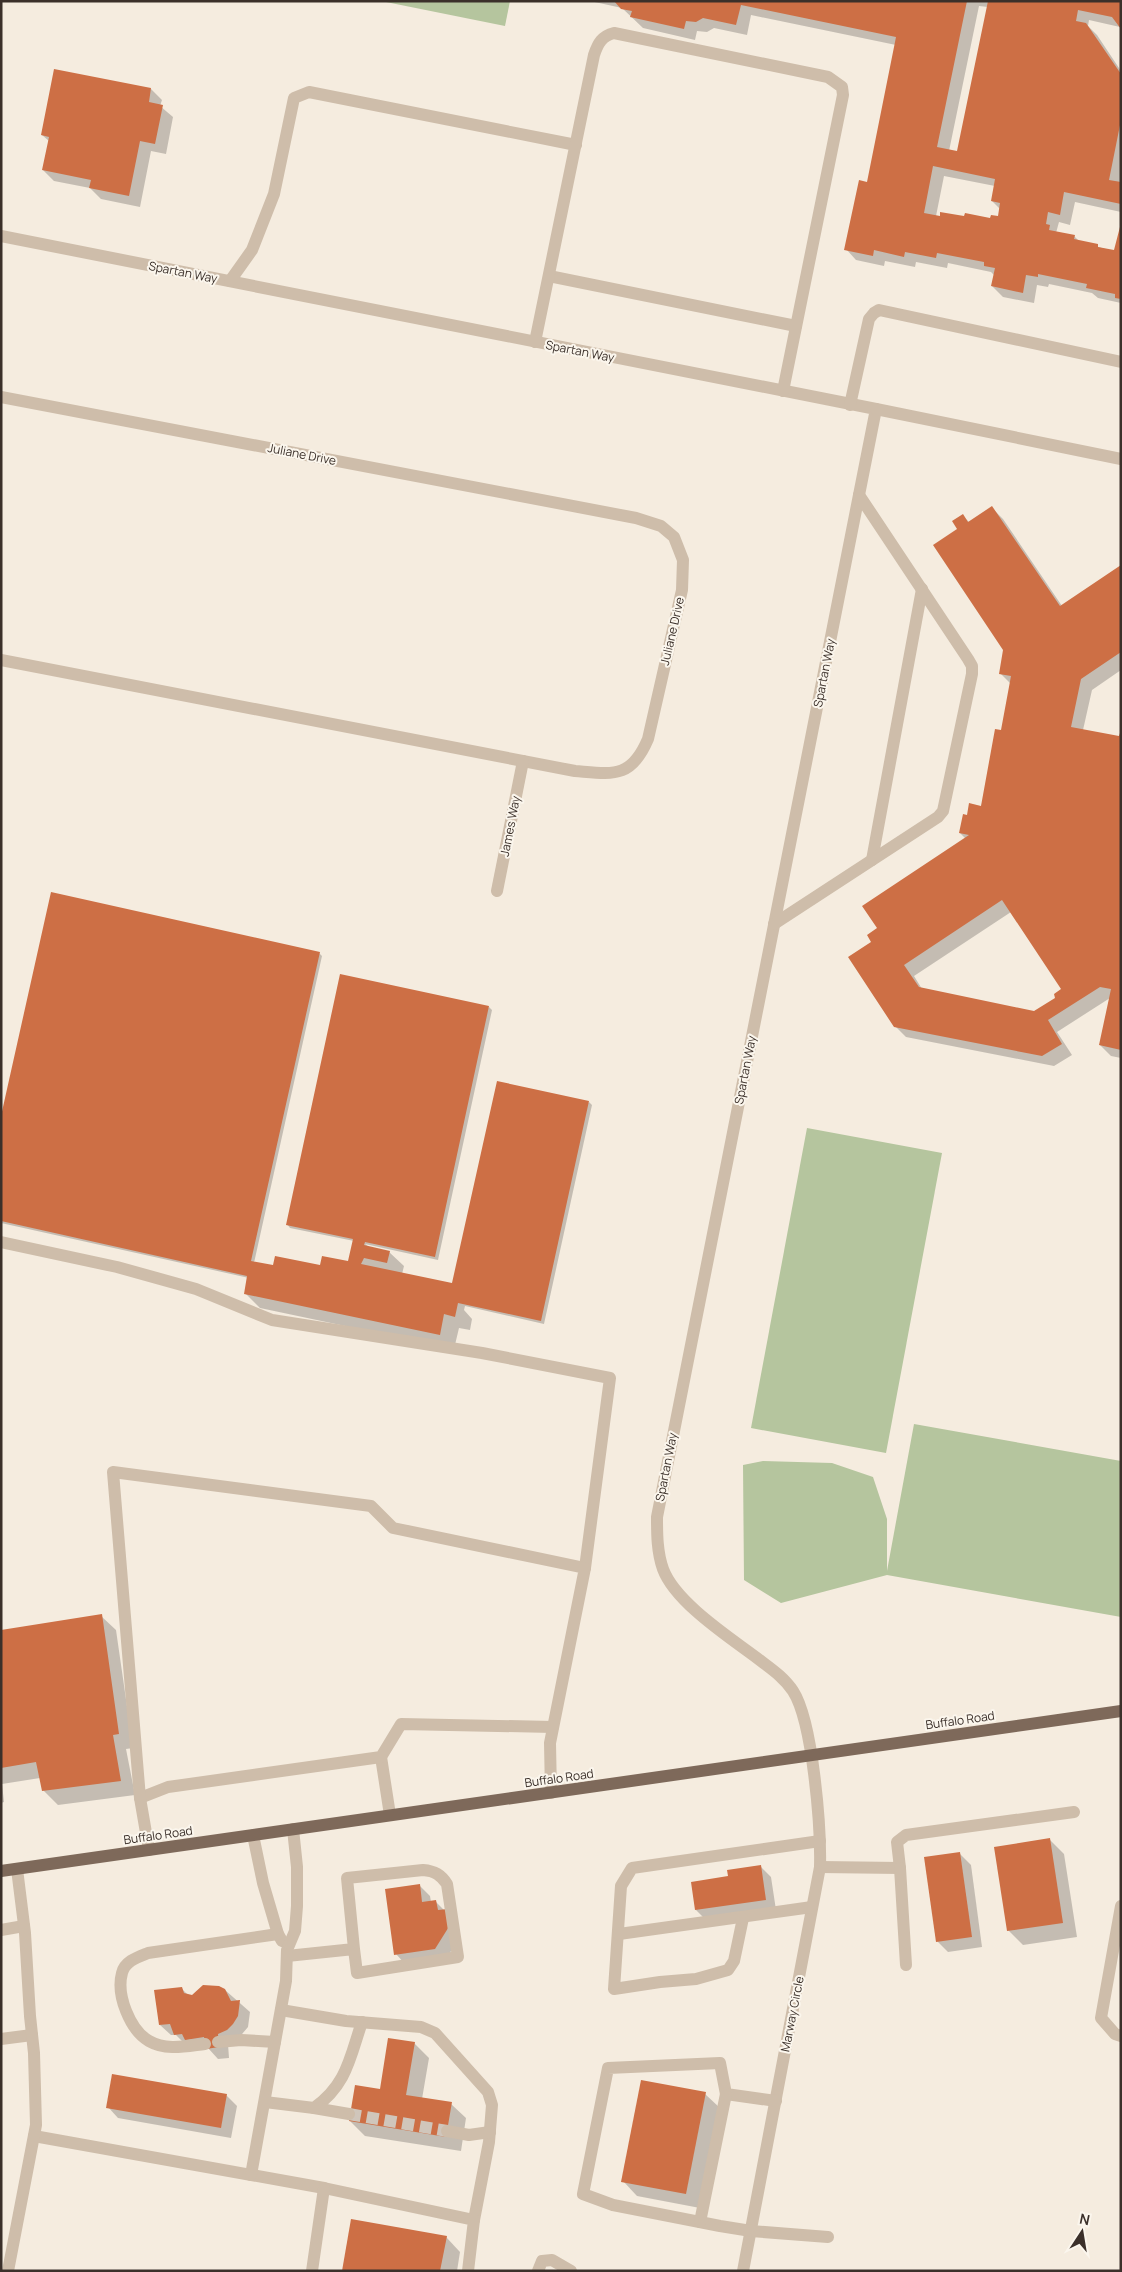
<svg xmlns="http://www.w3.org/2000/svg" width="1122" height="2272" font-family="Manrope,sans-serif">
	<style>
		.green { fill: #b5c59e }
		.shadow { fill: #0003; fill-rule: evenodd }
		.building { fill: #cd6f45; fill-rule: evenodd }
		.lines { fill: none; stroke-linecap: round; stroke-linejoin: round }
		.minor-tunnel { stroke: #d0c6bb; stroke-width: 12; stroke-dasharray: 12 6; stroke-linecap: butt }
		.minor { stroke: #cebdaa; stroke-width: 12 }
		.major { stroke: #7e695a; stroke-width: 12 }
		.labels { text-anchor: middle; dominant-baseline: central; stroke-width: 4; stroke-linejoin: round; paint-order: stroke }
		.street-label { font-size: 12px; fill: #3b302a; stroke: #fbf6ed }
	</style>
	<rect width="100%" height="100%" fill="#f5ecdf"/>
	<g class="green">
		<polygon points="381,1 510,1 505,26"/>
		<polygon points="807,1128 942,1153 886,1453 751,1428"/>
		<polygon points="914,1424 1121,1461 1121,1617 887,1575 781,1603 744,1580 743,1465 763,1461 832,1463 873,1477 887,1519 887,1571"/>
	</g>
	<g class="shadow">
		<path d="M590,1H1121L1120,27L1089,20L1088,26L1097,35L1121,71V212L1075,202L1070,225L1059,222L1056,233L1074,236L1079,241L1115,252L1121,225V303L1098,298L1092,293L1049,284L1048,287L1037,285L1034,303L1003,297L992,286L994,275L991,272L948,263L947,268L916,262L915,267L885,261L884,266L856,260L846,249L868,183L896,45L751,15L747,35L714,28L707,32L697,31L695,40L643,28L622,8ZM979,6L988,7L958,153L949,151ZM944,176L995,186L992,201L1000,209L999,218L991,219L936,216Z"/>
		<polygon points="151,89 162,100 160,106 173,117 166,154 151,151 140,207 101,199 90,188 54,181 43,170 49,141 42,135"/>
		<path d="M992,508L1003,519L1062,606L1121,567V670L1092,690L1083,730L1120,738L1121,732V1058L1111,1056L1100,1045L1110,998L1057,1032L1072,1055L1054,1066L906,1037L895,1026L873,942L879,929L966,839L960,833L968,816L981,807L1002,731L1011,684L1000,673L1005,650L959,529L963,516L970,523ZM1011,912L1063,990L1057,998L1034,1013L922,989L914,976Z"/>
		<polygon points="319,953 322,956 254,1263 274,1267 321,1267 349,1262 354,1241 290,1228 287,1224 489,1007 492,1010 438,1260 365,1244 369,1247 389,1252 404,1266 402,1274 453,1285 589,1102 592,1105 544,1324 465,1306 464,1310 472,1319 470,1330 459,1328 454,1349 260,1308 246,1294 249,1278 1,1223 1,1122"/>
		<polygon points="101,1616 116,1630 133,1748 126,1749 135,1795 58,1805 43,1790 40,1778 2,1784 4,1802 1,1803 1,1631"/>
		<polygon points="1050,1840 1064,1854 1077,1937 1023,1945 1008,1930"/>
		<polygon points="960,1854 971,1865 982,1947 948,1952 937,1941"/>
		<polygon points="760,1866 771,1877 776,1910 707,1921 696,1910 692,1883 729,1877"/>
		<polygon points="419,1885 430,1896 431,1902 436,1902 445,1911 460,1937 446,1959 406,1965 396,1954"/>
		<polygon points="181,1988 189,1996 225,1990 250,2012 248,2027 237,2040 228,2044 229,2058 218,2059 208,2048 186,2045 176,2035 171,2035 160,2025"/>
		<polygon points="414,2043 429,2058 422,2099 451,2104 466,2118 461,2151 365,2136 350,2121 381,2090"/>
		<polygon points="705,2094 720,2108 700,2208 637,2196 623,2181"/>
		<polygon points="226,2095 237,2106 231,2138 118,2118 108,2107"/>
		<polygon points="446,2237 460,2252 457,2271 343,2271"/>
	</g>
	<g class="building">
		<path d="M614,1H967L937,147L957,151L988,1H1121V29L1112,17L1078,10L1076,21L1086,23L1121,74V120L1109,180L1121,182V204L1064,192L1060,215L1048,212L1046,224L1050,225L1049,230L1075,235L1074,239L1098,244V247L1114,250L1121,223V299L1115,298V294L1086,288L1087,284L1038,274V277L1026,275L1023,293L991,286L995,268L984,266V262L937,253L936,258L905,252L904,257L874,250L873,256L844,250L859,180L867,182L896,37L741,5L736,25L703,18L696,22L686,21L684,29L630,17L632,11L621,9ZM933,166L995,179L991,201L1000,203L998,216L991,215L990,218L965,213L964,216L940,212V216L924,213Z"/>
		<polygon points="54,69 151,88 149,102 163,105 155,144 140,141 129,196 89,188 91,180 42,170 49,137 41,135"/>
		<path d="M992,506L1060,606L1121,565V652L1081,679L1071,727L1119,736L1121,730V1050L1099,1045L1111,989L1100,987L1048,1020L1062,1044L1042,1056L894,1027L848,957L871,942L867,935L877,928L862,906L969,835L959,833L963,814L967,815L969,803L981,806L995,729L1001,730L1011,676L999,674L1003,650L933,545L957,529L952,521L963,514L968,522ZM1002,900L1061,989L1054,994L1055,998L1034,1011L919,987L904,965Z"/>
		<polygon points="51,892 320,952 251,1261 273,1265 275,1256 320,1265 322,1256 348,1261 353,1239 286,1225 340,974 489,1006 435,1257 365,1242 364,1245 390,1251 387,1263 364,1258 361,1264 452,1283 497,1081 589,1101 541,1321 458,1303 455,1317 444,1314 440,1335 244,1294 247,1276 1,1221 1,1116"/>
		<polygon points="102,1614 119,1734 113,1735 121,1781 42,1791 36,1762 1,1768 1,1630"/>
		<polygon points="1050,1838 1063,1923 1007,1931 994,1847"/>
		<polygon points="960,1852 972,1937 936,1942 924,1857"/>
		<polygon points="761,1865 766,1900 695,1910 691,1882 728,1876 727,1870"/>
		<polygon points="420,1884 422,1902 436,1900 438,1910 448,1909 450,1925 435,1949 394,1955 385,1889"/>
		<polygon points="203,1985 219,1986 225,1989 231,2001 240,2000 238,2016 233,2024 227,2030 218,2034 219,2047 206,2049 204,2037 185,2040 182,2034 174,2035 170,2024 159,2025 154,1990 182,1987 184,1993 192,1995"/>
		<polygon points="388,2038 415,2042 406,2095 452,2102 446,2137 349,2121 355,2085 380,2089"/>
		<polygon points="112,2074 227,2094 221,2128 106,2108"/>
		<polygon points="641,2080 706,2092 686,2194 621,2182"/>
		<polygon points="351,2219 447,2236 440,2271 342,2271"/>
	</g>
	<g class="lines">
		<polyline class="minor-tunnel" points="349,2114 447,2131"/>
		<g class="minor">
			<path d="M1,236L876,409L657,1517C657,1534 657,1552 663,1569C675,1602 729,1637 757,1658C770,1668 784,1677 793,1691C813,1722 821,1828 820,1867L743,2271"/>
			<polyline points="549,276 796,326"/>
			<polyline points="230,281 252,250 274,194 294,98 309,92 576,145"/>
			<path d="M535,342L594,55C598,43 602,36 614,33L828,77L842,87L843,95L783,391"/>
			<path d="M1,397L636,518L661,526L674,537L683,560L682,590L648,739C631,779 613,774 575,771L1,660"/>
			<polyline points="850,405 869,319 874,313 879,310 1121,362"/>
			<polyline points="876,409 1121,459"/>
			<polyline points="872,860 922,589"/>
			<polyline points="497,891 523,761"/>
			<polyline points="774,924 938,817 943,811 972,674 972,666 968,659 859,495"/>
			<polyline points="1,1242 117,1267 196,1289 272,1320 482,1353 610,1378 585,1568"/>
			<polyline points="381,1757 390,1815"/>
			<polyline points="140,1798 168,1787 381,1757 401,1724 553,1727"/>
			<polyline points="253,1835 263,1883 278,1934 282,1941"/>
			<polyline points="149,1850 140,1798 113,1472 371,1506 393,1528 585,1568 550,1743 551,1793"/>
			<polyline points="820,1867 900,1868 897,1842 906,1835 1074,1812"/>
			<polyline points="900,1868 906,1965"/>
			<polyline points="1121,1906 1101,2018 1115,2034 1121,2036"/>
			<polyline points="743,1918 734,1961 728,1970 696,1979 660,1982 614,1989 621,1886 632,1868 820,1841"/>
			<polyline points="1,1930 24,1926"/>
			<polyline points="619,1934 812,1907"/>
			<path d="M287,1956L354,1949L357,1973L458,1957L447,1884C441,1875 435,1871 423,1870L347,1878L354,1949"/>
			<polyline points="281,2010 346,2021 421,2027 435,2033 488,2092 492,2105 489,2142 474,2220"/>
			<polyline points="1,2039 32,2035"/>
			<polyline points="218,2042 241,2040 275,2042"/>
			<path d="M205,2044C187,2046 166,2051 149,2041C130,2030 116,1995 122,1973C125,1961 138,1957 148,1953L278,1934"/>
			<polyline points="776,2101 726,2094 720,2063 608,2068 583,2194 613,2205 720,2226 751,2231 828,2237"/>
			<path d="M265,2102L314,2108C347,2085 350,2057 362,2022"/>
			<polyline points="314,2108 349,2114"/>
			<polyline points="447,2131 469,2135 490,2132"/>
			<polyline points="34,2136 324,2188 474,2220 468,2271"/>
			<polyline points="251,2175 286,1981 287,1950 295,1931 297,1906 297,1867 293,1829"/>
			<polyline points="700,2222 726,2094"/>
			<polyline points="8,2271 36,2125 34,2053 30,2016 25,1933 17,1869"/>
			<polyline points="312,2271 324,2188"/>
			<polyline points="538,2271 542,2261 552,2260 571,2271"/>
		</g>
		<polyline class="major" points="1,1871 1121,1711"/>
	</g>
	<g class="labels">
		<g class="street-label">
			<text transform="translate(183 272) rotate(11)">Spartan Way</text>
			<text transform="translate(580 351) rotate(11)">Spartan Way</text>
			<text transform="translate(302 454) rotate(11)">Juliane Drive</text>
			<text transform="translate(672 631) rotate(-77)">Juliane Drive</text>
			<text transform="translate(824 673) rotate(-79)">Spartan Way</text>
			<text transform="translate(510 826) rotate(-79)">James Way</text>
			<text transform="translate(745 1070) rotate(-79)">Spartan Way</text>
			<text transform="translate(666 1467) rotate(-79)">Spartan Way</text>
			<text transform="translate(960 1720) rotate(-8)">Buffalo Road</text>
			<text transform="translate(559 1778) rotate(-8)">Buffalo Road</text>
			<text transform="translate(158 1835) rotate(-8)">Buffalo Road</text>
			<text transform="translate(792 2014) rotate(-79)">Marway Circle</text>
		</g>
	</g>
	<rect width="1122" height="2272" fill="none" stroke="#3b302a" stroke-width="5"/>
	<g transform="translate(1082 2232) rotate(12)" stroke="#fbf6ed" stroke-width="4" paint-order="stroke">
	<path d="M0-4L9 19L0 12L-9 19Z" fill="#3b302a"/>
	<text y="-8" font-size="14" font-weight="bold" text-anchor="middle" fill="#3b302a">N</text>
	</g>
</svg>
